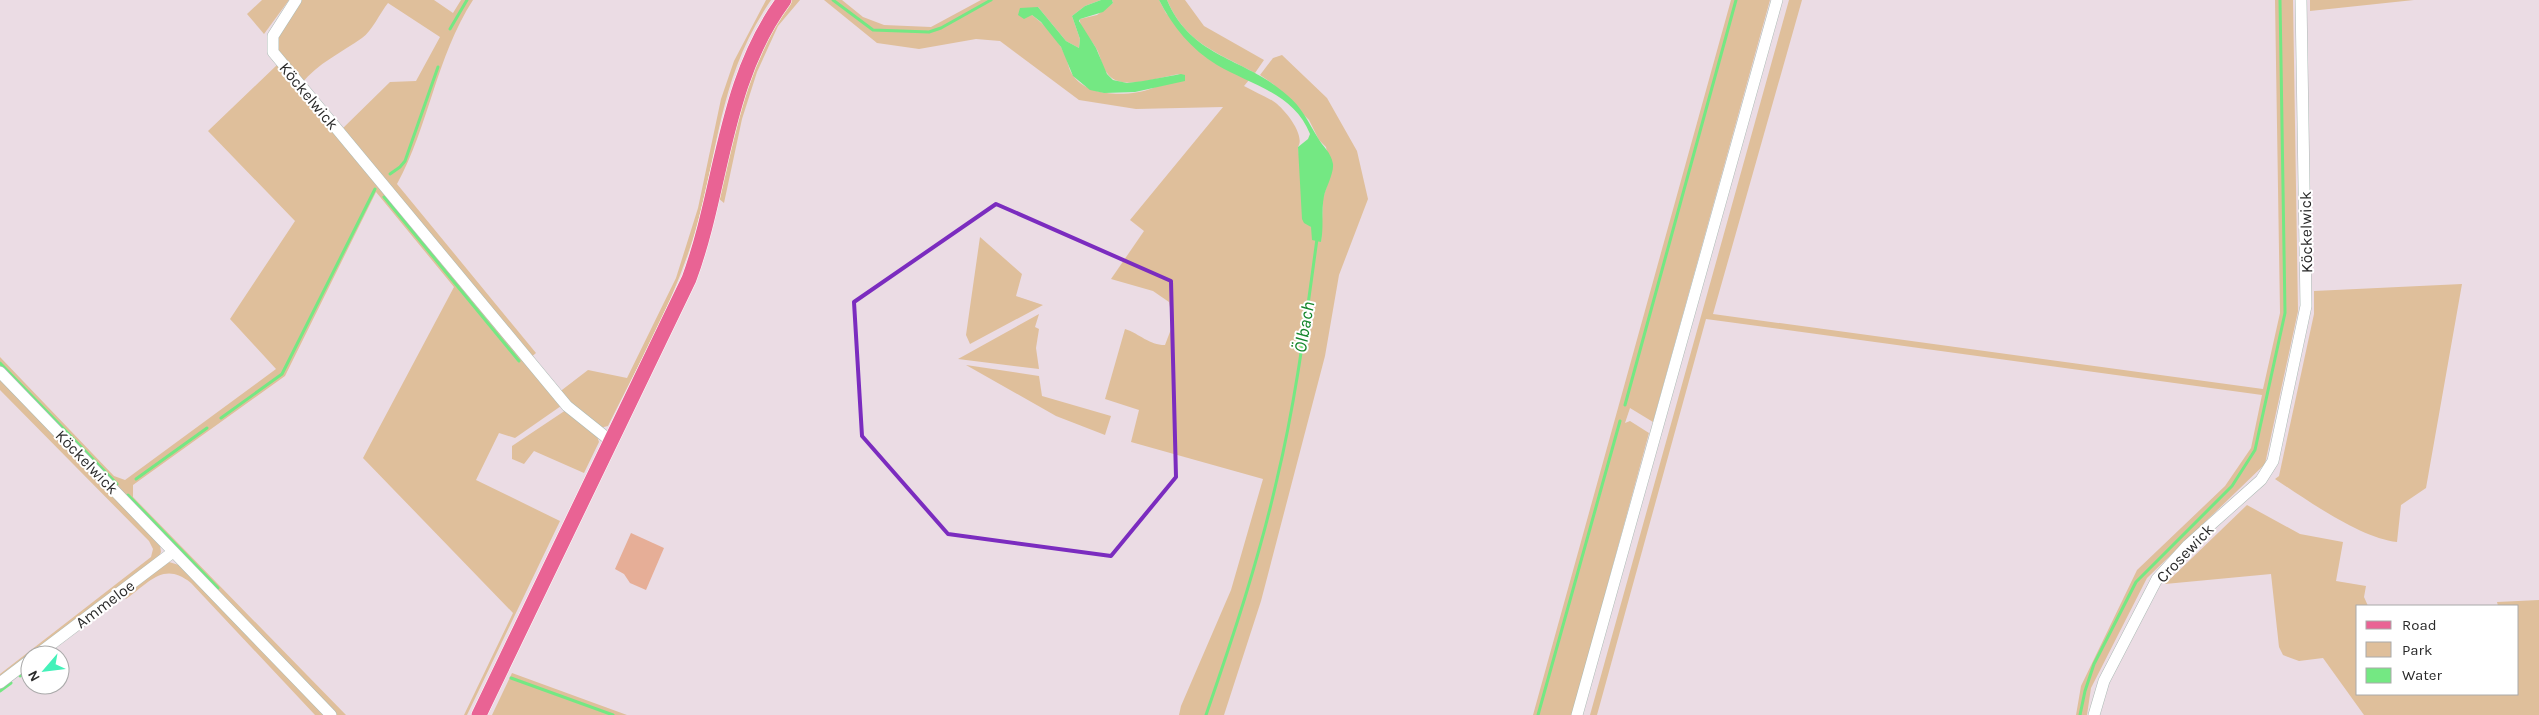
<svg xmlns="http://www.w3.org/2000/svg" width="2539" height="715" font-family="Karla,sans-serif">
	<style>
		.green { fill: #dfbf9b }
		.pitch { fill: #e6ae97 }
		.water { fill: #74e883 }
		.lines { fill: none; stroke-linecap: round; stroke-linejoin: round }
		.stream { stroke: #74e883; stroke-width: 3 }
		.minor-casing { stroke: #acbab5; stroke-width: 12 }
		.major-casing { stroke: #fff; stroke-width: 16 }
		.minor { stroke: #fff; stroke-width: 11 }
		.major { stroke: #e96394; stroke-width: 15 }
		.marked { fill: none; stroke: #7b2cbf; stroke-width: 4; stroke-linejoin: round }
		.labels { text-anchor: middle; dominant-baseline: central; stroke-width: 4; stroke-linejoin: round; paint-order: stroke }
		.street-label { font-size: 16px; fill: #2a2a2a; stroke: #fff }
		.water-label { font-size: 18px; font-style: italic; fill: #14862c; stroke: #fff }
	</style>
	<rect width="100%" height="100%" fill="#ebdce4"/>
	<g class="green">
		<polygon points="262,0 289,0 264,34 247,14"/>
		<path d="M298,0H434L453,13L461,0H473C436,57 429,126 397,184L536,353L530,358L561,406L515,438L499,433L476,480L560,521L467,715H464L513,613L363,458L454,287L376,192L285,376L133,485V497L346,715H334L0,370V357L114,476L125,480L276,369L230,319L295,221L208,131L278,64L341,130L390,82L416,81L440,37L388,3C380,13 372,31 362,38C342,52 317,64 302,83L277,53L274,43Z"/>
		<path d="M766,0H771C718,78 720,147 695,232C675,300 639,363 608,426L600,428L558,393L588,370L627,378L676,278L698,208L721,99L734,61Z"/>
		<polygon points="789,0 800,0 778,26 757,72 742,119 724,203 718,198 750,68"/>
		<path d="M824,0H842L863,17L884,25L931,27L981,0H1101L1085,6L1072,16L1080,39L1079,48L1066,41L1038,7L1032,15C1044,24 1058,39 1064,53C1068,60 1068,68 1072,74C1087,98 1130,97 1153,88C1163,84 1171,78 1180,74C1161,76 1120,93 1107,73C1101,66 1101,56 1096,48C1091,38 1079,31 1080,19L1097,15L1113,3L1112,0H1159L1166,13L1217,64L1249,80L1244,86C1253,91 1264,96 1273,101C1284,108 1306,135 1298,147L1309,224L1321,242L1323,198L1331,173L1326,147L1319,140L1309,120L1273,84L1260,75L1273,58L1282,55L1327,98L1357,151L1368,199L1339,275L1325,356L1261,601L1224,715H1179L1181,706L1231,590L1263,479L1131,442L1139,410L1105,399L1125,329C1140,334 1149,345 1165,345L1173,324L1169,302L1153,291L1111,279L1144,231L1130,220L1223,107L1136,109L1079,100L1000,41L976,39L919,49L877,43Z"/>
		<path d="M1167,0H1185L1204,26L1264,60L1255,73C1217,52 1186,44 1167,0Z"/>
		<polygon points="1731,0 1770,0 1653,422 1630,408 1625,423 1630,421 1649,433 1572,715 1533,715"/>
		<polygon points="1789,0 1802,0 1713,314 2263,389 2280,313 2275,0 2293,0 2298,311 2265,464 2147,578 2091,688 2087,715 2076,715 2081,686 2137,570 2225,486 2251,448 2262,395 1706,319 1597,715 1590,715"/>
		<polygon points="2310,0 2414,0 2310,11"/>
		<polygon points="980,237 1022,274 1016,296 1043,305 970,344 966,335"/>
		<path d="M2462,284L2426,488L2401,505L2397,542C2360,538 2307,500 2275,479L2279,476L2314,314V291Z"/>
		<polygon points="1039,314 1035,327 1039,329 1036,348 1039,369 958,359"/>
		<polygon points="966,365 1039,376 1042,396 1111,416 1105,435 1056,416"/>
		<polygon points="0,378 160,545 161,552 158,559 0,680 0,674 151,557 153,549 149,541 0,390"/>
		<polygon points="566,410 597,436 599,442 584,473 534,451 524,464 512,459 512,446"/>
		<polygon points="2247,505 2300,534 2343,542 2336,581 2366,586 2364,597 2368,606 2358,606 2358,694 2518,694 2518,606 2498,606 2497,602 2539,600 2539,715 2364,715 2323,658 2299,661 2283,655 2279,647 2271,574 2165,584"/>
		<path d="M169,562L182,566L327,715H315L191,583C164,561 150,582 126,599L123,595Z"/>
		<polygon points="512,673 627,715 492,715"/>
	</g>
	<polygon class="pitch" points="631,533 664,548 646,590 630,583 624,574 615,569"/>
	<g class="water">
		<polygon points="1101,0 1112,0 1113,3 1103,12 1080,19 1079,21 1096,48 1107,74 1113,80 1127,83 1143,81 1181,74 1185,75 1185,81 1135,92 1104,93 1090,90 1073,76 1061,47 1041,22 1032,15 1024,19 1018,15 1020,8 1038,7 1066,41 1079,48 1080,39 1072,16 1085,6"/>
		<path d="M1159,0H1167C1192,59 1245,57 1287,95C1302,107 1308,122 1318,138C1323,147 1331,152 1333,164C1334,173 1326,187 1324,196C1321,211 1324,227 1321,242L1312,240L1311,227L1304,223L1302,219L1298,147L1308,139L1310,134C1294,93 1251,85 1217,65C1191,49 1173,27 1159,0Z"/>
	</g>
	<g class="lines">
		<g class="stream">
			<polyline points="833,0 873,30 929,32 941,28 991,0"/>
			<polyline points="450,29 467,0"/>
			<polyline points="390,174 400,167 405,161 438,67"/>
			<polyline points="384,197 519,361"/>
			<polyline points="0,363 117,484"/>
			<polyline points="1625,405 1736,0"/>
			<polyline points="221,418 282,374 375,189"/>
			<polyline points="136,479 207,428"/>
			<polyline points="128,495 218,588"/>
			<polyline points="20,676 30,669"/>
			<polyline points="511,678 613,715"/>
			<polyline points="0,691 11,683"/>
			<path d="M1206,715C1233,637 1259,559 1277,479C1296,400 1306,319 1317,239"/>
			<polyline points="1538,715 1620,421"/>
			<polyline points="2080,715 2085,691 2094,664 2136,582 2232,486 2255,450 2285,313 2280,0"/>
		</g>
		<defs>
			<g id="minor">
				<polyline points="296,0 273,36 273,52 567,406 612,442"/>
				<polyline points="0,372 331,715"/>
				<polyline points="37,655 173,552"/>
				<polyline points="0,683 30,660"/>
				<polyline points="1577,715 1777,0"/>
				<polyline points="2094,715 2104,681 2157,579 2188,545 2261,480 2273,461 2306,306 2301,0"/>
			</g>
			<path id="major" d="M479,715L689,279C723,187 723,82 784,0"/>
		</defs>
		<use href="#minor" class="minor-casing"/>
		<use href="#major" class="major-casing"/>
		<use href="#minor" class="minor"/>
		<use href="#major" class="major"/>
	</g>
	<path class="marked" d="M996,204L1171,281L1176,477L1111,556L948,534L862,436L854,302Z"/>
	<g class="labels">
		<g class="street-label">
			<text transform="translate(309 96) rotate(50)">Köckelwick</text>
			<text transform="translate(2306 232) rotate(-91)">Köckelwick</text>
			<text transform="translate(87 462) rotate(46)">Köckelwick</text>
			<text transform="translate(2185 553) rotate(-46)">Crosewick</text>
			<text transform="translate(105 604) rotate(-37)">Ammeloe</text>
		</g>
		<g class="water-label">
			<text transform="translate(1304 327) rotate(-80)">Ölbach</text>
		</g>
	</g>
	<rect x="2356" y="605" width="162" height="90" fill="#ffffff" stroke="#aaaaaa"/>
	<rect x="2366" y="621" width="25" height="8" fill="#e96394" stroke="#aaaaaa"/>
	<text x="2402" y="630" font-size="15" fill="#2a2a2a">Road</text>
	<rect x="2366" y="642" width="25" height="15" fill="#dfbf9b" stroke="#aaaaaa"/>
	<text x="2402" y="655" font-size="15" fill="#2a2a2a">Park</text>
	<rect x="2366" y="668" width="25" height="15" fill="#74e883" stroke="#aaaaaa"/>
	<text x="2402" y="680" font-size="15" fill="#2a2a2a">Water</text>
	<g transform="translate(45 670) rotate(242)"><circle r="24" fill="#ffffff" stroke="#aaaaaa"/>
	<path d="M0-4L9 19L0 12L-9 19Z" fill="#44f1b9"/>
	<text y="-8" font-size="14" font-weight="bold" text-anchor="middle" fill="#2a2a2a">N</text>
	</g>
</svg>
